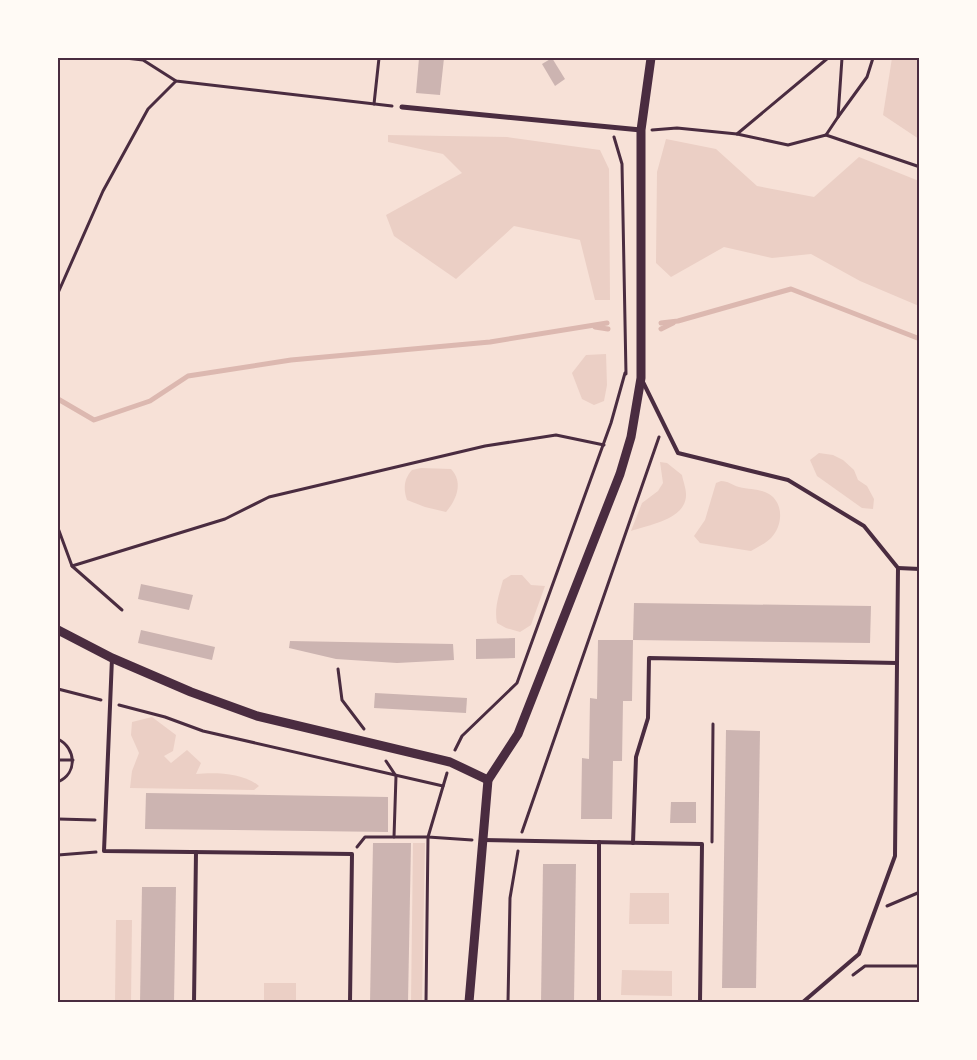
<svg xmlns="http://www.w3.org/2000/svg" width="977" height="1060" font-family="Lato,sans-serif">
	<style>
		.green { fill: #ebcfc5 }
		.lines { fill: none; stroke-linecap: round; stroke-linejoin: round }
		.stream { stroke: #dcb8b0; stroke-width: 5 }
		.building { fill: #ccb4b1 }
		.path { stroke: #4a2c40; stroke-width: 3 }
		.service { stroke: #4a2c40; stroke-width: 4 }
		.minor { stroke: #4a2c40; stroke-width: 5 }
		.tertiary { stroke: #4a2c40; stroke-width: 9 }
		.neatline { fill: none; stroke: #4a2c40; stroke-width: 2 }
	</style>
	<rect width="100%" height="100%" fill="#f7e1d7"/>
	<g class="green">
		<polygon points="892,58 919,58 919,139 883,115"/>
		<polygon points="388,135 507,137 600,150 609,169 610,300 595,300 580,240 514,226 456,279 394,236 386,215 462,173 443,154 388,142"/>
		<polygon points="666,139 716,149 757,186 814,197 859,157 919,181 919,306 860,281 811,254 772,258 724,247 671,277 656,263 657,172"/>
		<polygon points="606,354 607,385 604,401 594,405 582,399 572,373 586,355"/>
		<polygon points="819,453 833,455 843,460 854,470 858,480 867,486 874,499 873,509 862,508 817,476 810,460"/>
		<path d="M660,462L667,463L682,475C683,481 686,488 686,494C687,519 649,525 631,531L642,503L658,491L663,483Z"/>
		<path d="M421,468L451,469C464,483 456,500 446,512L425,507L407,500C403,488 404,479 412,470Z"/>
		<path d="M721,481C728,481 732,485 739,487C749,490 759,488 769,494C784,503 783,526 771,538C766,543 758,547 751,551L700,543L694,536L705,520L716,483Z"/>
		<path d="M511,575H522L531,585L545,586L531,625L520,632L506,628L497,623C494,608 499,595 503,580Z"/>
		<path d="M152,717L176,735L173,751L164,756L171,763L187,750L201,763L196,774C216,772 244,773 259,786L254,790L130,788L132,771L139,753L131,735L132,722Z"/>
		<polygon points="413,843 425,843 422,1002 411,1002"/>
		<polygon points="630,893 669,893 669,924 629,924"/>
		<polygon points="116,920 132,920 131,1002 115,1002"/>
		<polygon points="622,970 672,971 672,996 621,995"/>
		<rect x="264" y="983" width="32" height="19"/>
	</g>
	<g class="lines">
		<g class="stream">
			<polyline points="661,323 678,321 791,289 920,339"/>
			<polyline points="595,327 608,329"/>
			<polyline points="661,329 673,323"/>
			<polyline points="58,399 94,420 150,401 188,376 291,360 490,342 607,323"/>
		</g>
	</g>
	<g class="building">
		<polygon points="419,58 444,58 440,95 416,93"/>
		<polygon points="552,58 565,79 555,86 542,64"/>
		<polygon points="141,584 193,595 189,610 138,599"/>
		<polygon points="634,603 871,606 870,643 633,640"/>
		<polygon points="141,630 215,647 212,660 138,643"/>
		<polygon points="515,638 515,658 476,659 476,639"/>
		<polygon points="598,640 633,640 632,701 623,701 622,761 613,761 612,819 581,819 582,758 589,759 590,698 597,699"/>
		<polygon points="290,641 453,644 454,660 397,663 336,659 289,648"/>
		<polygon points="375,693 467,698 466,713 374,708"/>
		<polygon points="726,730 760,731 756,988 722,988"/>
		<polygon points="146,793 388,797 388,832 145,829"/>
		<polygon points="671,802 696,802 696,823 670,823"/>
		<polygon points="373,843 411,843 408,1002 370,1002"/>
		<polygon points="543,864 576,864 574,1002 541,1002"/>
		<polygon points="142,887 176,887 174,1002 140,1002"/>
	</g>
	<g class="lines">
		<g class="path">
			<polyline points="125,58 143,60 176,81 392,106"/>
			<polyline points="374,104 379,58"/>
			<polyline points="838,117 867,77 873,58"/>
			<polyline points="652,130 677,128 737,134 788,145 826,135 920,167"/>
			<polyline points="737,134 828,58"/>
			<polyline points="826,135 838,117 842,58"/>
			<polyline points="614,137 622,164 626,374"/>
			<polyline points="58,293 103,191 148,109 176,81"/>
			<polyline points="58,528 72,566 122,610"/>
			<polyline points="72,566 225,519 269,497 485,446 556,435 604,445"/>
			<polyline points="338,669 342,700 364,729"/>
			<polyline points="58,689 101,700"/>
			<polyline points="119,705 165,717 203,731 443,786"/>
			<path d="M58,739C76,748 78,773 58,782"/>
			<polyline points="455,750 462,736 517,683 611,423 625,373"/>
			<polyline points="58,760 73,760"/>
			<polyline points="386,761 396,776 394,837"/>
			<polyline points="447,773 428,837 472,840"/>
			<polyline points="58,819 95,820"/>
			<polyline points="522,832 659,437"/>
			<polyline points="712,842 713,724"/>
			<polyline points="357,847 365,837 428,837 426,1002"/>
			<polyline points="58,855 96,852"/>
			<polyline points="887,906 920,892"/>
			<polyline points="853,975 865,966 920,966"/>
			<polyline points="508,1002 510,898 518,851"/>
		</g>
		<g class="service">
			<polyline points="642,380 678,453 788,480 864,526 898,568 895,856 859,954 803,1002"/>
			<polyline points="898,568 920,569"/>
			<polyline points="112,658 104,851 352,854 350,1002"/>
			<polyline points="483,840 702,844 700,1002"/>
			<polyline points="633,843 636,757 648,718 649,658 897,663"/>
			<polyline points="194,1002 196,852"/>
			<polyline points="599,1002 599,842"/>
		</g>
		<polyline class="minor" points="402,107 641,130"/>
		<g class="tertiary">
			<polyline points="58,630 112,658 191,692 257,716 450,762 488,780"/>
			<polyline points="469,1002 488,780 518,734 620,474 631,437 641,378 641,130 651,58"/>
		</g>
	</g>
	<rect width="977" height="1060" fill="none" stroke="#fffaf5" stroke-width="118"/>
	<rect x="59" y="59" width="859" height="942" class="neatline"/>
</svg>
